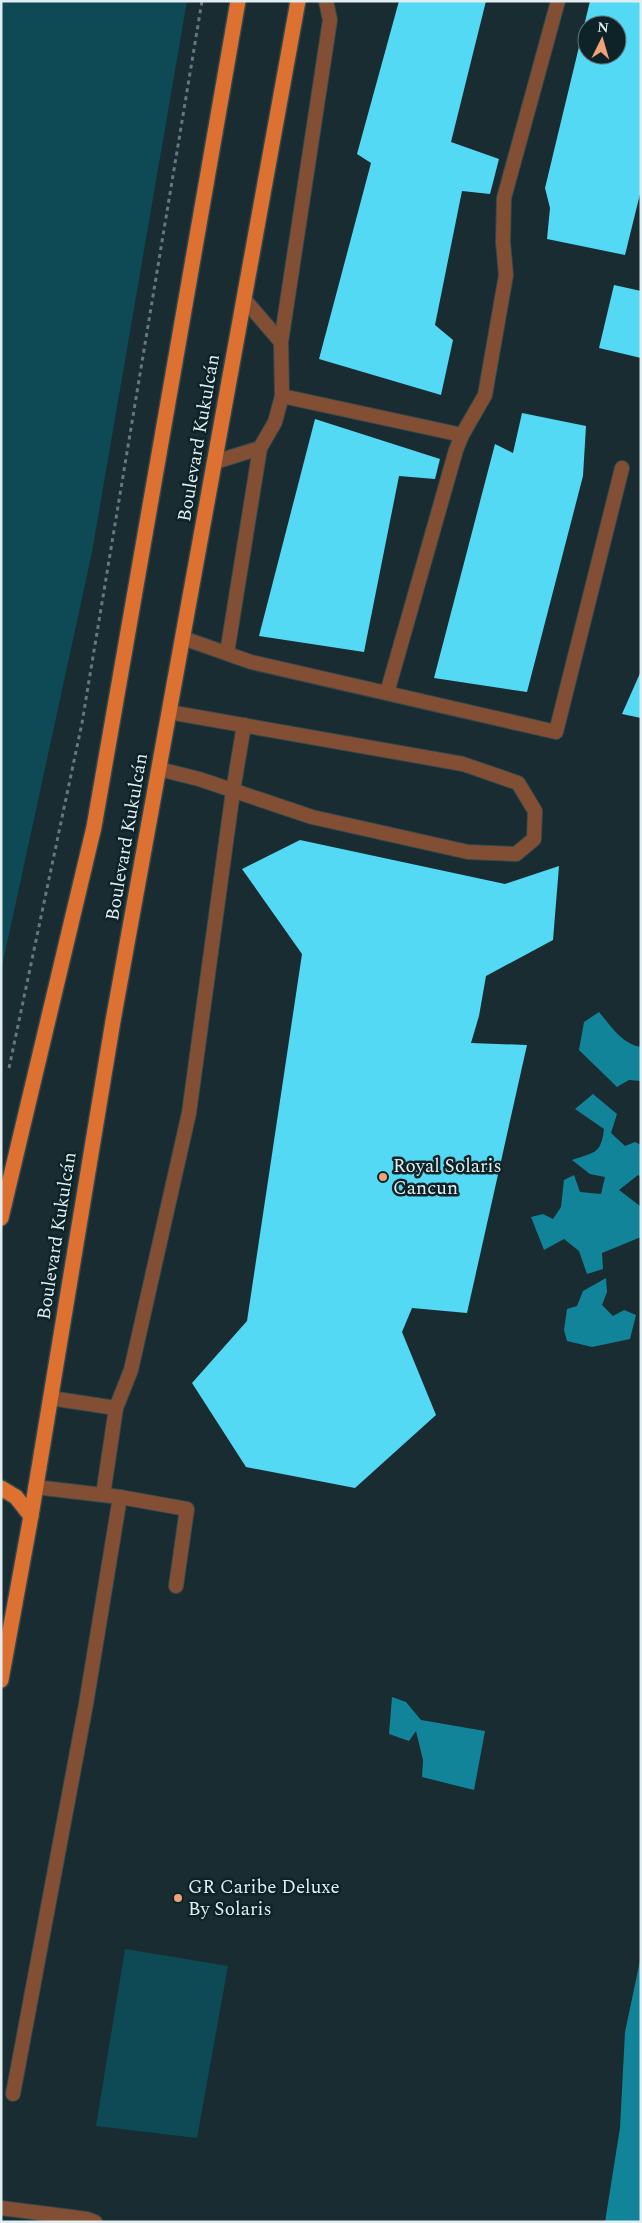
<svg xmlns="http://www.w3.org/2000/svg" width="642" height="2223" font-family="Spectral,serif">
	<style>
		.green { fill: #0d4a56 }
		.water { fill: #128499 }
		.building { fill: #54d9f4; fill-rule: evenodd }
		.lines { fill: none; stroke-linecap: round; stroke-linejoin: round }
		.lane-casing { stroke: #34474c; stroke-width: 16 }
		.primary-casing { stroke: #34474c; stroke-width: 18 }
		.path { stroke: #67787c; stroke-width: 3; stroke-dasharray: 4 4; stroke-linecap: butt }
		.lane { stroke: #834f34; stroke-width: 14 }
		.primary { stroke: #dc7131; stroke-width: 15 }
		.poi-dot { fill: #f0a279; stroke: #0e2327; stroke-width: 2 }
		.labels { text-anchor: middle; dominant-baseline: central; stroke-width: 5; stroke-linejoin: round; paint-order: stroke }
		.street-label { font-size: 19px; fill: #e1eef1; stroke: #0e2327 }
		.poi-label { font-size: 19px; fill: #e1eef1; stroke: #0e2327; text-anchor: start }
	</style>
	<rect width="100%" height="100%" fill="#182c31"/>
	<g class="green">
		<polygon points="1,1 187,1 92,552 1,971"/>
		<polygon points="125,1949 228,1966 197,2138 96,2126"/>
	</g>
	<g class="water">
		<path d="M599,1012C611,1026 622,1044 641,1047V1081L629,1080L617,1087L579,1050L584,1022Z"/>
		<path d="M593,1094L617,1114L611,1133L625,1146L635,1142L641,1145V1177L638,1175L619,1190L640,1206L641,1204V1237L602,1253L603,1269L587,1274L579,1251L564,1239L544,1250L531,1217L543,1214L553,1219L561,1207L564,1180L574,1175L580,1192L601,1194L605,1177L590,1174L572,1160C595,1152 601,1154 604,1129L575,1109Z"/>
		<polygon points="606,1278 607,1292 602,1305 613,1316 624,1310 636,1315 630,1339 592,1347 567,1341 564,1330 567,1309 577,1306 583,1291"/>
		<polygon points="392,1697 406,1702 421,1720 485,1731 474,1790 422,1777 423,1760 416,1731 409,1741 389,1734"/>
		<polygon points="641,1956 641,2222 605,2222 620,2128 625,2032"/>
	</g>
	<g class="building">
		<polygon points="399,1 486,1 451,142 499,159 490,194 462,191 435,325 453,340 441,395 319,359 371,163 357,154"/>
		<path d="M590,1H641V190L625,255L547,239L550,208L545,188ZM587,25H617V55H587Z"/>
		<polygon points="614,285 641,291 641,358 599,348"/>
		<polygon points="522,413 586,426 583,476 527,692 434,678 495,444 513,453"/>
		<polygon points="315,419 440,459 435,479 399,476 364,652 259,636"/>
		<polygon points="641,671 641,718 622,714"/>
		<polygon points="300,840 505,884 559,866 553,940 486,976 479,1016 471,1043 527,1045 467,1313 412,1308 402,1332 436,1415 355,1488 246,1467 192,1383 247,1321 302,954 242,869"/>
	</g>
	<g class="lines">
		<defs>
			<g id="lane">
				<polyline points="281,342 330,20 326,1"/>
				<polyline points="282,396 462,435"/>
				<polyline points="215,462 260,448 275,422 282,396 281,342 244,299"/>
				<polyline points="183,638 251,662 556,732 622,468"/>
				<polyline points="227,653 260,448"/>
				<polyline points="387,693 456,450 462,435 485,395 506,275 503,242 504,198 558,1"/>
				<polyline points="159,769 199,779 312,817 468,852 516,854 534,839 535,811 518,783 463,764 169,712"/>
				<polyline points="50,1398 116,1408 103,1495"/>
				<polyline points="116,1408 131,1370 189,1113 233,791 244,725"/>
				<polyline points="120,1497 187,1509 176,1586"/>
				<polyline points="13,2094 86,1704 120,1497 35,1487"/>
				<polyline points="1,2208 87,2219 95,2222"/>
			</g>
			<g id="primary">
				<polyline points="1,1218 94,827 238,1"/>
				<polyline points="1,1488 16,1497 31,1516"/>
				<polyline points="1,1680 31,1516 113,1021 298,1"/>
			</g>
		</defs>
		<use href="#lane" class="lane-casing"/>
		<use href="#primary" class="primary-casing"/>
		<polyline class="path" points="9,1068 82,723 202,1"/>
		<use href="#lane" class="lane"/>
		<use href="#primary" class="primary"/>
	</g>
	<g class="poi-dot">
		<circle cx="383" cy="1177" r="5"/>
		<circle cx="178" cy="1898" r="5"/>
	</g>
	<g class="labels">
		<g class="street-label">
			<text transform="translate(199 438) rotate(-80)">Boulevard Kukulcán</text>
			<text transform="translate(127 837) rotate(-80)">Boulevard Kukulcán</text>
			<text transform="translate(57 1236) rotate(-81)">Boulevard Kukulcán</text>
		</g>
		<g class="poi-label">
			<text x="393" y="1166">Royal Solaris<tspan x="393" dy="22">Cancun</tspan></text>
			<text x="188" y="1887">GR Caribe Deluxe<tspan x="188" dy="22">By Solaris</tspan></text>
		</g>
	</g>
	<rect width="642" height="2223" fill="none" stroke="#e1eef1" stroke-width="5"/>
	<g transform="translate(602 40) rotate(5)"><circle r="24" fill="#0e2327" stroke="#627478"/>
	<path d="M0-4L9 19L0 12L-9 19Z" fill="#f0a279"/>
	<text y="-8" font-size="14" font-weight="bold" text-anchor="middle" fill="#e1eef1">N</text>
	</g>
</svg>
